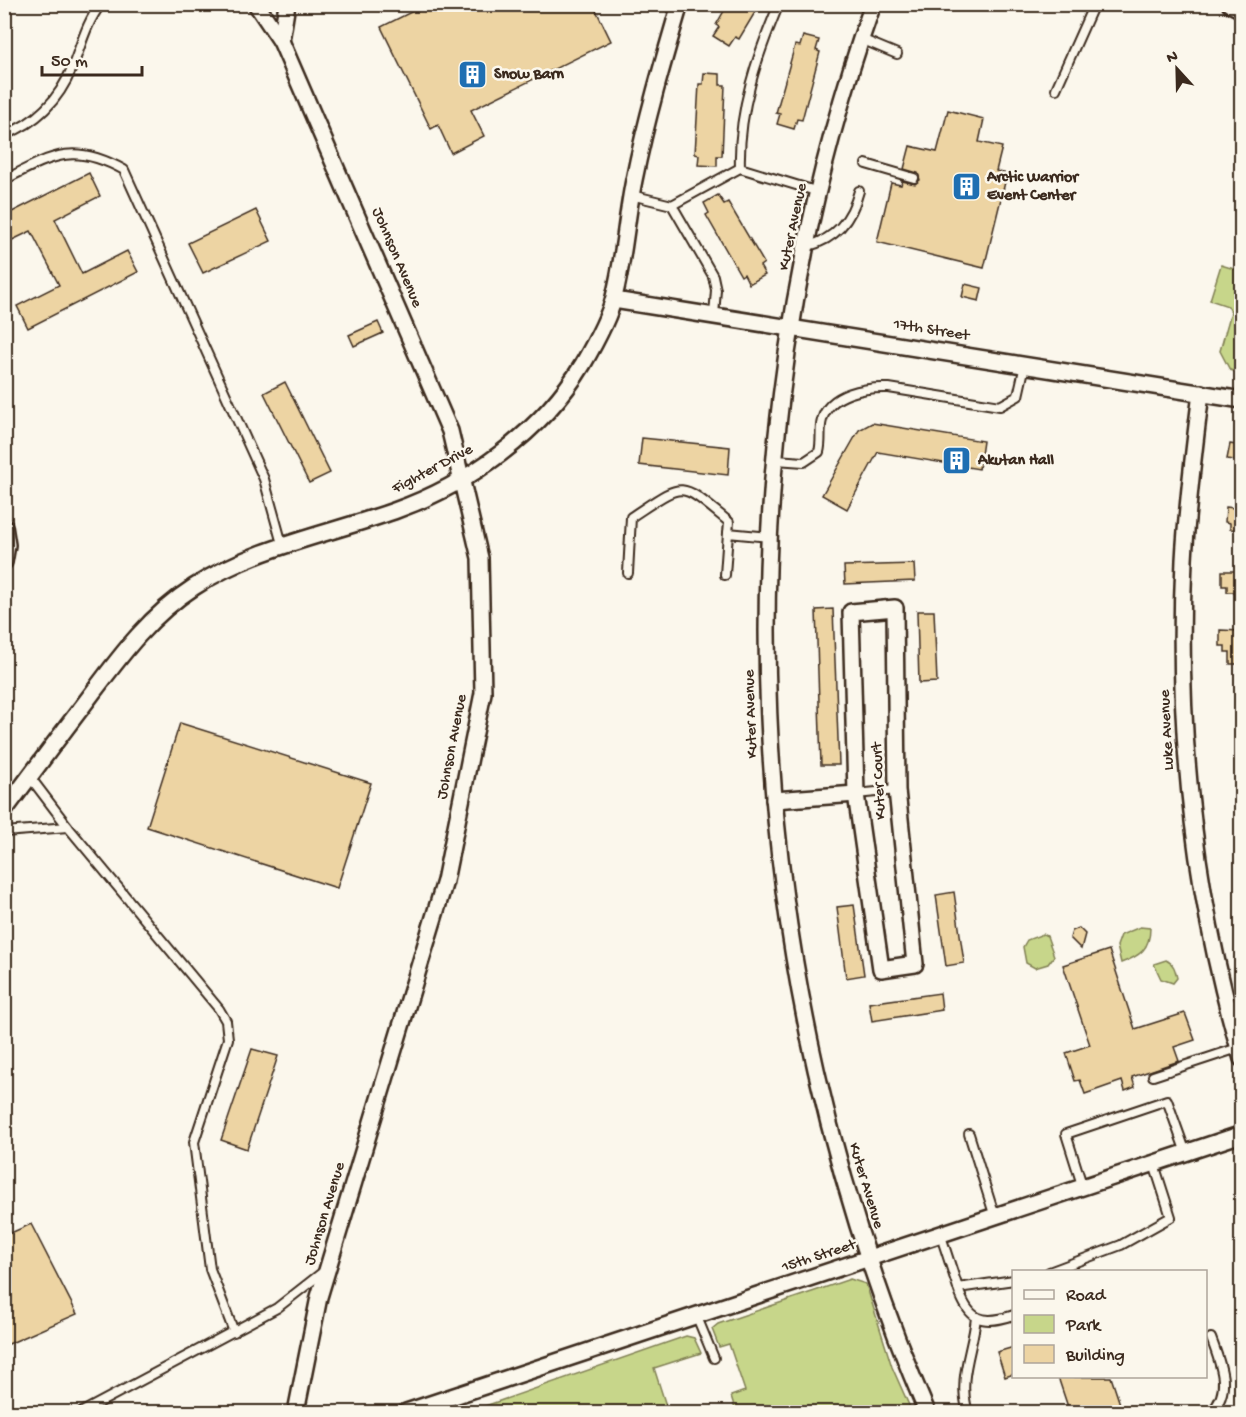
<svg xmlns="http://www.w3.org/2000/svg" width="1246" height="1417" font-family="'Gochi Hand',sans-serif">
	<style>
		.green { fill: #c7d68a; stroke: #818054; stroke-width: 1.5 }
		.building { fill: #edd4a3; stroke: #3b2a1e; stroke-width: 1.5 }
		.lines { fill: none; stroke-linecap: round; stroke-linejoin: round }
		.service-casing { stroke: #3b2a1e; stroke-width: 12 }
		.minor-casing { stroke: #3b2a1e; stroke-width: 20 }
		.service { stroke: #fbf7ec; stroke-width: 8 }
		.minor { stroke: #fbf7ec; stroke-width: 15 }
		.labels { text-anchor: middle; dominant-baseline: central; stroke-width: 5; stroke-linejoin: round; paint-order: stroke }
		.poi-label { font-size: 16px; font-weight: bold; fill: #3b2a1e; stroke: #fbf7ec; text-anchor: start }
		.street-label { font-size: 16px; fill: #3b2a1e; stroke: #fbf7ec }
	</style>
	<rect width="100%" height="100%" fill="#fbf7ec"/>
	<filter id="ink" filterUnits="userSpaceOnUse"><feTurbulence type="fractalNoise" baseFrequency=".0167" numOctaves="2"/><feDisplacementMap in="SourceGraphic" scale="12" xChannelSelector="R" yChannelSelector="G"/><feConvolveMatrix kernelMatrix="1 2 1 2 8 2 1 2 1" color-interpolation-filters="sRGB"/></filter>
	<g filter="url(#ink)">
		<g class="green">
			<polygon points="1221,265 1241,271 1239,294 1242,300 1241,373 1230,370 1220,351 1231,312 1228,306 1210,300"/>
			<path d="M1140,927L1150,928C1150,949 1140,956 1121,963L1117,946L1121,935Z"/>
			<polygon points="1043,934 1047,936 1054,956 1048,964 1035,968 1026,963 1023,947 1027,940"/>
			<path d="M1166,960C1174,964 1175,969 1177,978L1173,983L1161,979L1154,964Z"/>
			<polygon points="850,1279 866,1284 892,1367 912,1412 736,1412 731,1396 745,1391 729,1344 719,1347 712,1329 718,1324"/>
			<polygon points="686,1336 694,1338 701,1353 654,1368 668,1412 468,1412"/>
		</g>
		<g class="building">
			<polygon points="427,4 593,4 611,41 471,110 484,136 451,153 438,125 431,129 381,27"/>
			<polygon points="728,4 760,4 739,39 735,37 729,46 713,36 719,27 716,25"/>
			<polygon points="803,36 819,40 816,50 820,52 802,120 797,119 794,129 777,124 780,114 776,113 795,45 800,46"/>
			<polygon points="704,73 720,74 720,85 725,85 722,156 717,156 717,166 698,165 699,155 695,154 699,84 703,84"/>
			<polygon points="948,110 984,119 979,142 1002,147 996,171 1007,174 984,268 877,242 891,183 901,185 902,181 915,184 920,180 918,173 904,169 910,146 937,152"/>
			<polygon points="89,173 100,196 55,219 82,274 127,251 138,272 28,328 17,306 59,285 31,231 4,244 4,216"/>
			<polygon points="718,195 724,204 728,202 764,263 760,266 765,275 749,284 744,274 741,276 706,215 709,213 704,203"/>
			<polygon points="256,210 271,241 203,273 188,243"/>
			<polygon points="965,284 982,288 979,301 962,297"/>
			<polygon points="378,322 383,333 354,346 349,335"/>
			<polygon points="285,382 330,473 309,483 264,393"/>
			<polygon points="872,423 983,441 979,469 878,452 847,509 822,495 859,430"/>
			<polygon points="642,438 730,447 728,475 639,465"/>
			<polygon points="1230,444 1242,446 1242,461 1227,459"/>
			<polygon points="1226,507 1242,509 1242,530 1230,529 1230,523 1225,522"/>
			<polygon points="914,564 915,581 845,584 844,566"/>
			<polygon points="1222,571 1242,571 1242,592 1227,592 1227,586 1222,586"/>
			<polygon points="833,609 839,765 821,765 816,610"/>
			<polygon points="917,611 934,611 937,682 919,683"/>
			<polygon points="1220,630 1240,631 1242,664 1230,664 1230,652 1225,652 1225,646 1220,646"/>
			<polygon points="180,723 371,783 337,888 147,827"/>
			<polygon points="954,892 964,963 946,966 936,895"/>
			<polygon points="854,905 864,975 846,978 837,907"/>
			<polygon points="1079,928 1085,934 1081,949 1070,938 1072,931"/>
			<polygon points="1109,950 1135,1029 1185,1013 1195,1040 1174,1047 1179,1061 1132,1077 1135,1087 1125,1091 1122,1081 1085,1094 1080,1080 1075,1081 1066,1053 1090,1045 1063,965"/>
			<polygon points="940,993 942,1010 872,1021 869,1003"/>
			<polygon points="252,1049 278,1056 247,1149 221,1140"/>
			<polygon points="31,1224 77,1314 4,1346 4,1236"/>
			<polygon points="1014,1347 1014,1374 1005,1377 997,1352"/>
			<polygon points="1058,1377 1111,1377 1123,1413 1070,1413"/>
		</g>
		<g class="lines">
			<defs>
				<g id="service">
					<path d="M779,4C757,56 738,111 740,168L819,192"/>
					<polyline points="861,39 897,54"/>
					<polyline points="1056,89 1094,4"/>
					<path d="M4,135C36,123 59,100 72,68C81,46 86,23 101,4"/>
					<polyline points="866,164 914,178"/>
					<path d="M4,180C53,155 73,142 124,170L264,479L282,544"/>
					<polyline points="631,195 672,205 740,168"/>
					<polyline points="672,205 713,276 716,290 714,315"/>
					<path d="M808,246C836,239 852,218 859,191"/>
					<path d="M776,460L804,462L819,452C822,441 819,430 822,420C829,393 866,387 889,388L1000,406L1018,396L1025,365"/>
					<path d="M628,573L631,517C686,481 678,480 729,522L728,533"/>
					<polyline points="725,575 728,533 770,537"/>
					<polyline points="30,777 68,827 219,1009 226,1021 228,1039 194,1142 210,1269 234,1332"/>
					<polyline points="856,794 897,790"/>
					<polyline points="4,832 68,827"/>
					<polyline points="1153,1076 1238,1048"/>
					<polyline points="969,1134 995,1217"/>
					<polyline points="1083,1188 1066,1134 1167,1100 1186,1153"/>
					<polyline points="941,1236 958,1288 1014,1280"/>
					<polyline points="1049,1272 1121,1245 1171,1217 1154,1164"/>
					<path d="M958,1288C968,1320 982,1326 1014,1315"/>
					<polyline points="697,1317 714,1358"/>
					<path d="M1211,1338C1220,1363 1233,1391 1211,1412"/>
					<polyline points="82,1412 277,1308 323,1272"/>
					<path d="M968,1412C957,1379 973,1350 976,1317"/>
				</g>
				<g id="minor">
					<polyline points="256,4 281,41 450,431 480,558 483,693 445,881 319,1297 296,1412"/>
					<path d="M873,4C712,458 738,972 927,1412"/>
					<polyline points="1230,4 1242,10"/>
					<polyline points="281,41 287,4"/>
					<polyline points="614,300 1242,400"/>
					<path d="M1201,393C1194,449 1187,504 1184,560C1176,729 1194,897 1242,1059"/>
					<polyline points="4,526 7,545 4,562"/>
					<polygon points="895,608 897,790 915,964 881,969 856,794 851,612"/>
					<polyline points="774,800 856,794"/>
					<path d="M4,811C30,776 56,741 82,707C116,662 146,618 194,587C255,547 326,535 394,511C468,485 542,432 583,364C594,345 609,318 614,297C624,259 626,219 634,180C646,120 663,62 680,4"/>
					<polyline points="406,1412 1242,1134"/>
				</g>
			</defs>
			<use href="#service" class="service-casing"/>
			<use href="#minor" class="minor-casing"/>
			<use href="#service" class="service"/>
			<use href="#minor" class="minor"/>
		</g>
	</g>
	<defs>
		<symbol id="building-square" viewBox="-11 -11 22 22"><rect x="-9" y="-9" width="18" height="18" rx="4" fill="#1f6fb2" stroke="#fbf7ec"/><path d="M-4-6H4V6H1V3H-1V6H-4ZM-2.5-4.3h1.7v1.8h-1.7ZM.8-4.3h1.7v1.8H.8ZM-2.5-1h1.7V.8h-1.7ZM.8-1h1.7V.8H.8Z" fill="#fff"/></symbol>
	</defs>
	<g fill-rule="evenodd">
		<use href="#building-square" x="456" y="58" width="33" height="33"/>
		<use href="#building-square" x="950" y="170" width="33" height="33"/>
		<use href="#building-square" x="940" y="444" width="33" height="33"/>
	</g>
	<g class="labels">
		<g class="poi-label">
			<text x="494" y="75">Snow Barn</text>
			<text x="987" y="178">Arctic Warrior<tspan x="987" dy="18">Event Center</tspan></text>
			<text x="978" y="461">Akutan Hall</text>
		</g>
		<g class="street-label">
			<text transform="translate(794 227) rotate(-78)">Kuter Avenue</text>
			<text transform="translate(396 258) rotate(67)">Johnson Avenue</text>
			<text transform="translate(931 331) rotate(9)">17th Street</text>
			<text transform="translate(433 470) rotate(-28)">Fighter Drive</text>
			<text transform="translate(752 714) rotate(-92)">Kuter Avenue</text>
			<text transform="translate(1168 730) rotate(-93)">Luke Avenue</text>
			<text transform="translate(453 747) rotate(-79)">Johnson Avenue</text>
			<text transform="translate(880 781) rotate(-93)">Kuter Court</text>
			<text transform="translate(865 1186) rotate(73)">Kuter Avenue</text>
			<text transform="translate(326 1214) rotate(-73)">Johnson Avenue</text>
			<text transform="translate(819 1257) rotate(-18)">15th Street</text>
		</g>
	</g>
	<rect width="1246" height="1417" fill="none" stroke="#fbf7ec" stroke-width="24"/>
	<rect x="12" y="12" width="1222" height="1393" fill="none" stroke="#3b2a1e" stroke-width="2" filter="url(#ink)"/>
	<rect x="1012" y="1270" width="195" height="108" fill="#fbf7ec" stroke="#aea59a" stroke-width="1.5"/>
	<rect x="1024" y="1290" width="30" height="9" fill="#fbf7ec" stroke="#aea59a" stroke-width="1.5"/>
	<text x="1066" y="1300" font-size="18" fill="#3b2a1e">Road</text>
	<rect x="1024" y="1315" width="30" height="18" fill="#c7d68a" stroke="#aea59a" stroke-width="1.5"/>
	<text x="1066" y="1330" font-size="18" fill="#3b2a1e">Park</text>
	<rect x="1024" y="1345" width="30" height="18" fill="#edd4a3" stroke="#aea59a" stroke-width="1.5"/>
	<text x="1066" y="1360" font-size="18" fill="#3b2a1e">Building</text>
	<g transform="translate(1177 69) rotate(338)" stroke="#fbf7ec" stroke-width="4.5" paint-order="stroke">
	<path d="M0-4.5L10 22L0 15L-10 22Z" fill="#3b2a1e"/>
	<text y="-9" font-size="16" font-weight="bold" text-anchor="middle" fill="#3b2a1e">N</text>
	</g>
	<path d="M42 66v9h100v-9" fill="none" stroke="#3b2a1e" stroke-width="3"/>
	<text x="51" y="66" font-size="18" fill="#3b2a1e" stroke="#fbf7ec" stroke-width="4.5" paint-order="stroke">50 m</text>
</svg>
